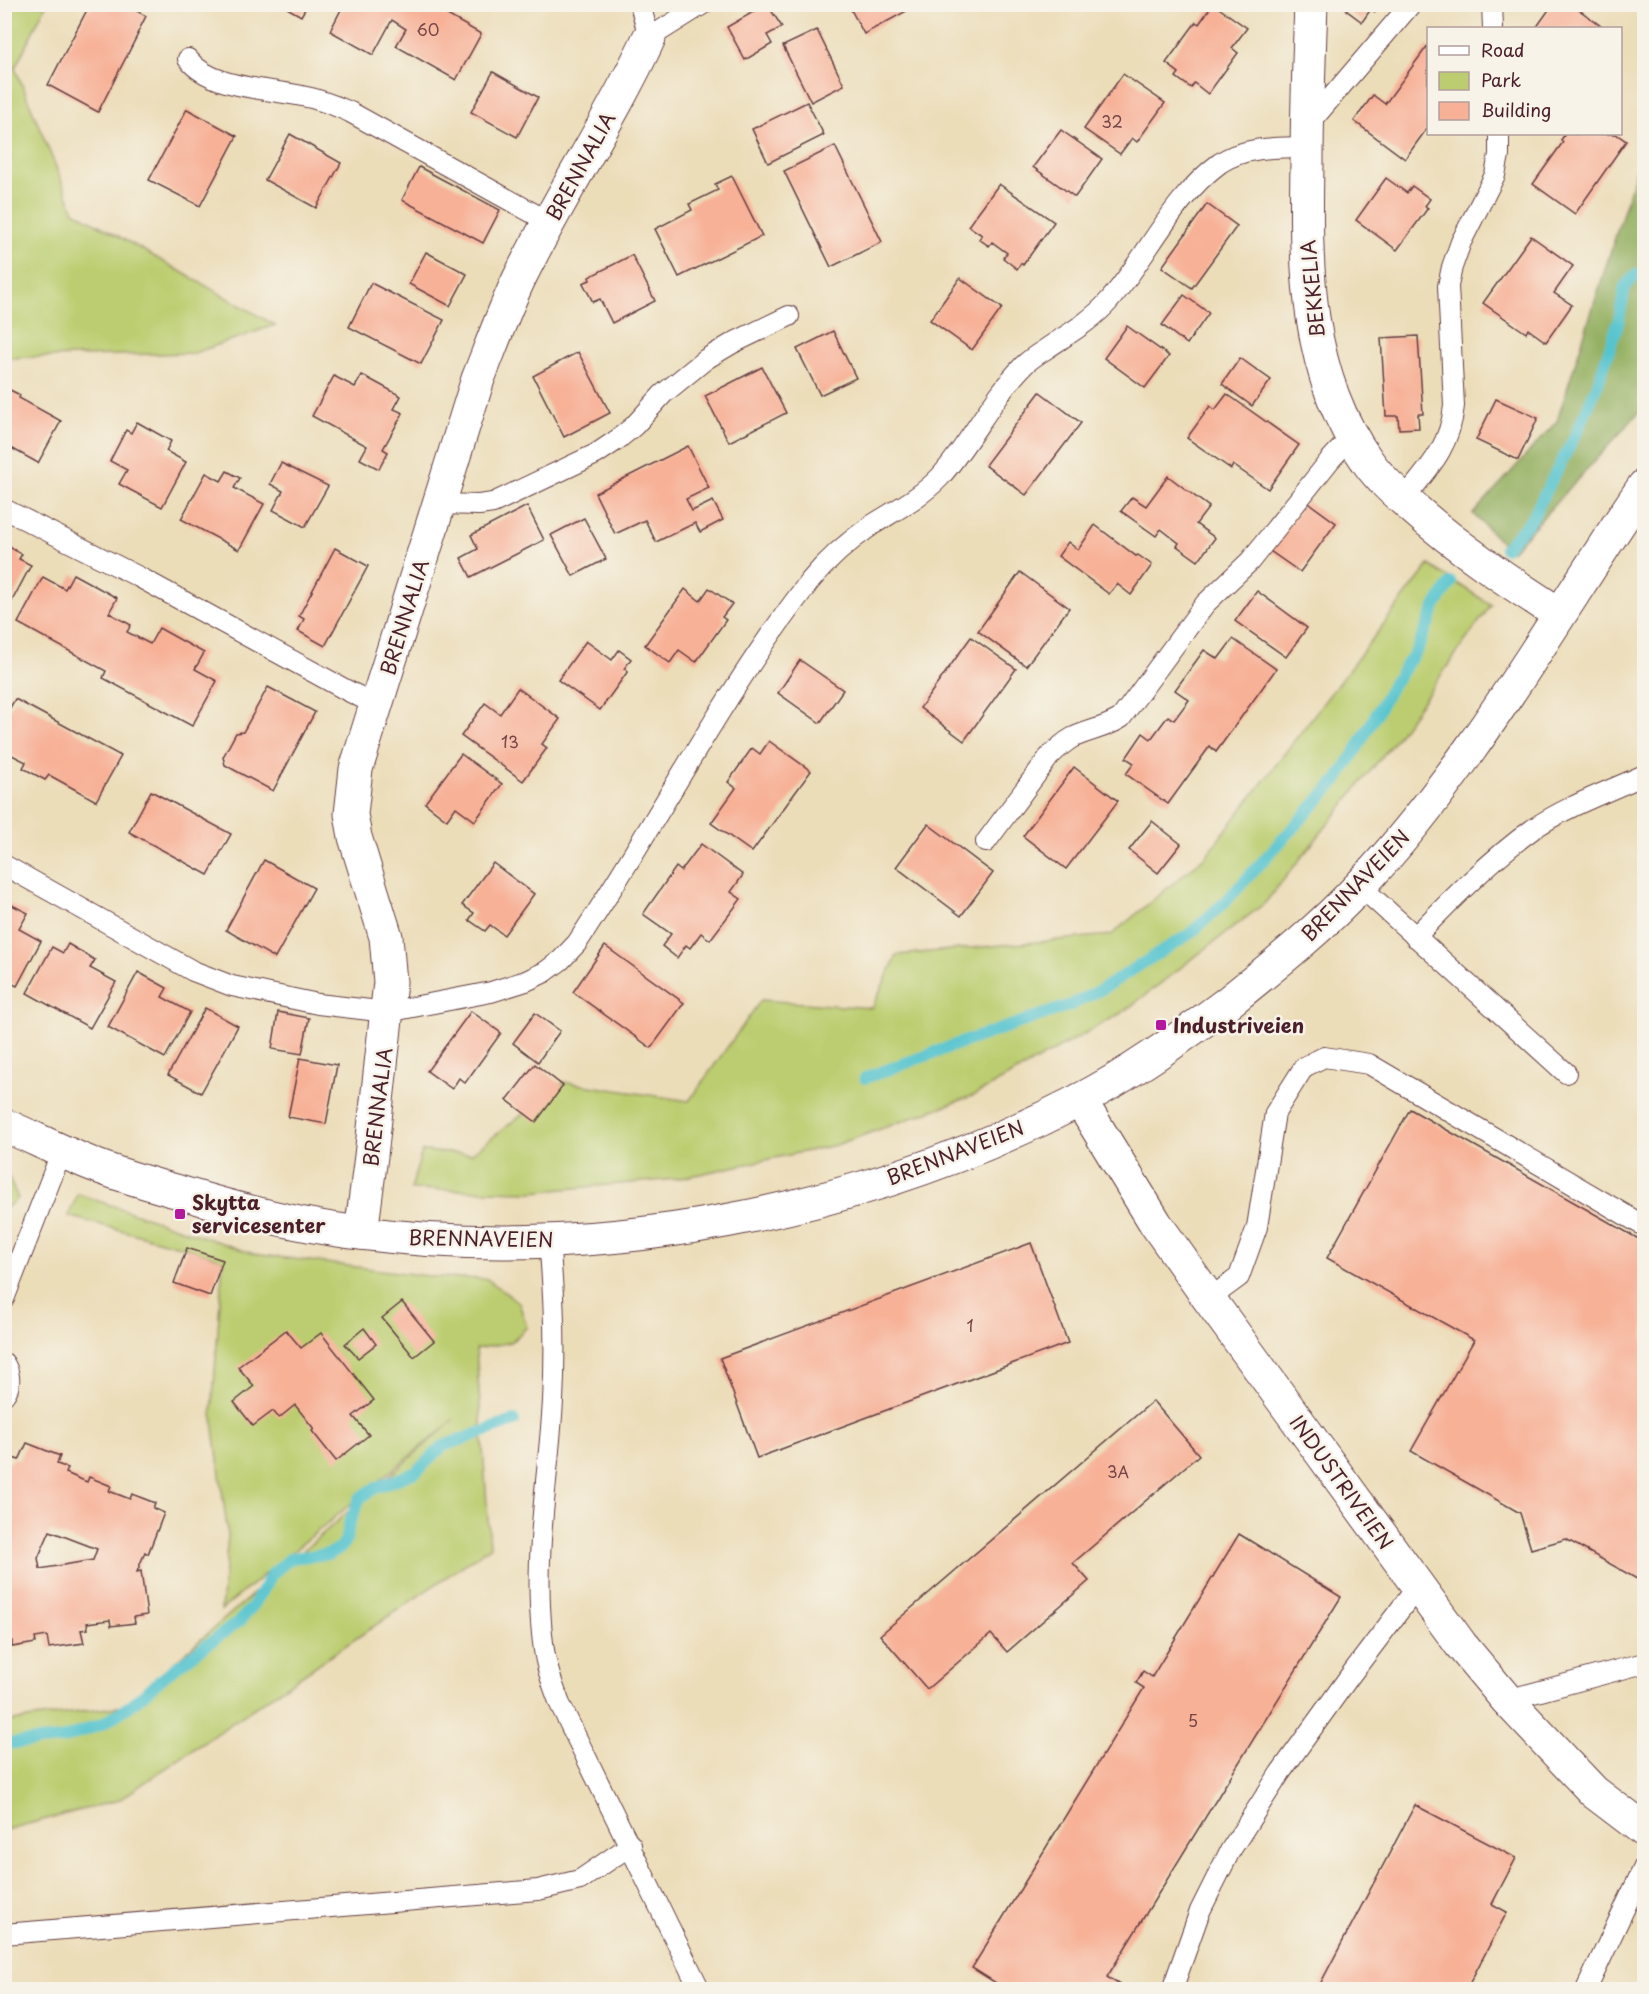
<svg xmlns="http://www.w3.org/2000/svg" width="1649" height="1994" font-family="'Playpen Sans',sans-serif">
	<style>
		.green { fill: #bbcd70; stroke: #82764e; stroke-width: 1.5 }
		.forest { fill: #94b062; stroke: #6f6846; stroke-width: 1.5 }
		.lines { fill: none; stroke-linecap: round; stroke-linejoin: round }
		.stream { stroke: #57c4cf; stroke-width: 12 }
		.building { fill: #f7b197; fill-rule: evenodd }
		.lane-casing { stroke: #623c40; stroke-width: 22 }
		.street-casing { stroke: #623c40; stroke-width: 35 }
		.lane { stroke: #fff; stroke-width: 20 }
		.street { stroke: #fff; stroke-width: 33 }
		.poi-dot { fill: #b5179e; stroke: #f7f3e8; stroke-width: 2 }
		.labels { text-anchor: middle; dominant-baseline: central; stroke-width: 5; stroke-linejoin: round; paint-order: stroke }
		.number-label { font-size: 16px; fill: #754446 }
		.street-label { font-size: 20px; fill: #4a1f2b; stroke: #f7f3e8 }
		.poi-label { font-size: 20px; font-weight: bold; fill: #4a1f2b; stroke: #f7f3e8; text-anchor: start }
	</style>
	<rect width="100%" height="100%" fill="#f7f3e8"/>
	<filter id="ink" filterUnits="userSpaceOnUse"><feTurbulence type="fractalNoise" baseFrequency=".0167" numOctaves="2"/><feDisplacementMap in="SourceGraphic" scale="12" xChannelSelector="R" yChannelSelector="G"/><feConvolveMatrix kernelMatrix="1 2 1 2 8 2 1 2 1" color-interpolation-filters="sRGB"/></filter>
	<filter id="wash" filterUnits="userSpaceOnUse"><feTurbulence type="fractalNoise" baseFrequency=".008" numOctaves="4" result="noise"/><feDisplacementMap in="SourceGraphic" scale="24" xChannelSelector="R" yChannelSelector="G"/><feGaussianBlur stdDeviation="1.35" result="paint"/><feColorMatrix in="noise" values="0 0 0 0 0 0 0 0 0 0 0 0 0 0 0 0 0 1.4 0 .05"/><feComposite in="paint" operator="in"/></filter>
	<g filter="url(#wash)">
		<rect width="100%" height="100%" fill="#ecddb9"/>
		<g class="green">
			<polygon points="4,5 46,5 15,68 74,211 275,325 194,353 5,358"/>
			<polygon points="1429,565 1491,605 1392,744 1265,903 1123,1012 975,1095 836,1145 676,1179 531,1192 411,1189 422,1151 471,1154 564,1082 689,1101 761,1000 872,1008 897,955 1111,935 1206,856"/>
			<polygon points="4,1167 18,1198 5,1209 4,1209"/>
			<polygon points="78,1194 254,1254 436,1277 487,1279 519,1303 527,1327 511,1342 476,1349 490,1547 119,1800 5,1830 5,1722 124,1706 455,1419 221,1610 228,1536 212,1413 223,1260 187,1248 68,1216"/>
		</g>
		<polygon class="forest" points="1644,146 1644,407 1511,552 1473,514 1557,421"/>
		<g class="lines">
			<g class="stream">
				<polyline points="1505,548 1531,520 1577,432 1597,386 1619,320 1625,286 1634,277 1644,271"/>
				<polyline points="865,1078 955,1045 1071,1005 1102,989 1191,933 1227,900 1337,780 1355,752 1393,684 1417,650 1436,605 1451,583"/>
				<polyline points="4,1744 62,1739 102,1724 130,1706 171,1671 241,1620 255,1603 272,1574 291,1558 328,1554 341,1548 347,1537 349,1524 360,1498 375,1488 416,1472 443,1446 514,1421"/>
			</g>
		</g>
		<g id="blocks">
			<g class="building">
				<polygon points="93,4 124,4 146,16 137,34 138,34 98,112 48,85 88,8 90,9"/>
				<polygon points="280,4 308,4 301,16"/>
				<polygon points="344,4 388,4 397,10 400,4 428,4 481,34 456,80 396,46 406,29 392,20 373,55 330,31"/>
				<polygon points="767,4 782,27 767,35 772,44 745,60 727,27"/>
				<polygon points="848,4 913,4 914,7 864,34"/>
				<polygon points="1213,4 1247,28 1232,48 1238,53 1208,94 1194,83 1191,88 1176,77 1179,73 1166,63 1196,22 1199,24"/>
				<polygon points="1350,4 1380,4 1375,12 1371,9 1362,22 1346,10"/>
				<polygon points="1553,4 1571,4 1601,26 1599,28 1536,28"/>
				<polygon points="817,30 844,85 811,102 783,46"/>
				<polygon points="1428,45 1428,127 1405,159 1354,121 1373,95 1385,104"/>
				<polygon points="493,72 538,97 517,137 471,112"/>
				<polygon points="1123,74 1165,103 1137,142 1132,138 1120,154 1084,129"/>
				<polygon points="807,102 824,135 768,163 752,129"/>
				<polygon points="187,109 237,136 200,206 149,180"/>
				<polygon points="1061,130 1102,159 1075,197 1033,167"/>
				<polygon points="290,134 341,163 316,208 265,180"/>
				<polygon points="1565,134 1616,134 1626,141 1575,214 1533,184 1563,142 1561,140"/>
				<polygon points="835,146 882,242 831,267 784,171"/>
				<polygon points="419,167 500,210 483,243 402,200"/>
				<polygon points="732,176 762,236 679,277 655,229 692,210 689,204 718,190 715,184"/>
				<polygon points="1386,178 1407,193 1412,186 1430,199 1425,206 1428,208 1397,250 1356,220"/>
				<polygon points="999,184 1054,222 1023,265 1021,263 1017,269 1003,258 1007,253 992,242 989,246 979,239 982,235 968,226"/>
				<polygon points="1207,204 1237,226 1192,288 1162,267"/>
				<polygon points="1531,236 1573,266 1554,293 1572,305 1546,342 1528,329 1526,333 1483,303"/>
				<polygon points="426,252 467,274 450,306 409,284"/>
				<polygon points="632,255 655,301 612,323 600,299 593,302 583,283 590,280 589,277"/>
				<polygon points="960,278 1002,308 972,350 930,320"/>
				<polygon points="371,283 444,320 421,364 349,327"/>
				<polygon points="1184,295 1209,313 1187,344 1162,325"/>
				<polygon points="1127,326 1169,356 1145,388 1104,358"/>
				<polygon points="833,331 856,378 820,395 797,349"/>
				<polygon points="1418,336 1423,414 1418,414 1419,428 1399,429 1398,416 1386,416 1381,338"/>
				<polygon points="578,352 610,413 564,437 533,376"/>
				<polygon points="1240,358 1271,380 1252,406 1222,384"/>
				<polygon points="762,367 786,413 729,442 705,396"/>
				<polygon points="362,375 401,396 394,409 403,413 383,449 388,452 379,469 360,459 367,446 312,416 334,376 355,387"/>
				<polygon points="4,387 20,395 19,398 61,421 38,463 4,444"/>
				<polygon points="1040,392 1081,423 1026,495 985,465"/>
				<polygon points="1227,394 1299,445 1268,489 1233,465 1231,469 1187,438 1210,406 1215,410"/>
				<polygon points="1496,399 1538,418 1518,460 1476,440"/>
				<polygon points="137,422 171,441 166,451 186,462 162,507 119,484 127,470 110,461 126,430 131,433"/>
				<polygon points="688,446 709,488 686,499 692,511 713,501 723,520 700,532 695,523 656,542 645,520 615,534 595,493"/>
				<polygon points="281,463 328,486 305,527 273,510 283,491 270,484"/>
				<polygon points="227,471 240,478 234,488 264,504 239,550 181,519 206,473 221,481"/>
				<polygon points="1168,476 1209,507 1196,524 1215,538 1198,561 1177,546 1179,543 1161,529 1156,536 1121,511 1132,497 1146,506"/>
				<polygon points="1306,501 1336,523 1300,572 1270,551"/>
				<polygon points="527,506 544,540 471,577 461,558 478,549 471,535"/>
				<polygon points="584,518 606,559 573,576 551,535"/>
				<polygon points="1095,525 1136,556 1138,555 1152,565 1131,595 1117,584 1109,594 1058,556 1068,542 1078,550"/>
				<polygon points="4,544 22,554 19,559 31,565 4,616"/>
				<polygon points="335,548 368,566 325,646 298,631 304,619 299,616"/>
				<polygon points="1020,572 1069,608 1026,666 978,631"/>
				<polygon points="73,574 117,598 109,613 131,625 127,632 150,644 159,628 204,653 195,669 217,681 192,726 103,678 106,671 18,623 43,577 65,589"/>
				<polygon points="709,588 732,604 722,617 726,620 696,662 679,650 670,663 645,645 685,589 700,601"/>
				<polygon points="1257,591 1307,628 1286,657 1235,621"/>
				<polygon points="971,637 1016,669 964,741 920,708"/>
				<polygon points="1233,639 1276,669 1216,752 1210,746 1168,804 1126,774 1134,763 1126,758 1143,733 1151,739 1168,716 1174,720 1189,700 1175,690 1204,650 1218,659"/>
				<polygon points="586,641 612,660 619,650 631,659 624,669 628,671 600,710 558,680"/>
				<polygon points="800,660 843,690 820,723 778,693"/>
				<polygon points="268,687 315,712 273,791 225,765 223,757 236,733 243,732"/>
				<polygon points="518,688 560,719 542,744 547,748 523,781 461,736 485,703 500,714"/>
				<polygon points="15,699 121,756 96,801 49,775 45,780 23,768 26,762 4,751 4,718"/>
				<polygon points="769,741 811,771 752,852 711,823 736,788 728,782 752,748 760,754"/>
				<polygon points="461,754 502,784 475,821 456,807 447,820 425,803"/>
				<polygon points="1074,767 1118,801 1066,869 1023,836"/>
				<polygon points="151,791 231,834 208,875 129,832"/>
				<polygon points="1152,821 1181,844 1158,873 1129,850"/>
				<polygon points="928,824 993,873 961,916 896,867"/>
				<polygon points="701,844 743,875 731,892 741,899 710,940 701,933 690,948 686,945 677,958 662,946 671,934 643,914 676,867 681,871"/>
				<polygon points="264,860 314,888 275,958 226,930"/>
				<polygon points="493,863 534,894 504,935 490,925 485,931 469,920 474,913 462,905"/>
				<polygon points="4,901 28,913 19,929 41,941 17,986 4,980"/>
				<polygon points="68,944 95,960 90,968 116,982 90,1028 27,993 52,947 63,953"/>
				<polygon points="605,946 684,1003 651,1048 573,992"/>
				<polygon points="138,972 167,988 162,997 190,1012 165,1058 108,1027"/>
				<polygon points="205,1008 238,1026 201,1093 168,1075"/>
				<polygon points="471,1011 501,1033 465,1083 459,1078 452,1089 427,1071"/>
				<polygon points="278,1012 309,1018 302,1054 272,1049"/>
				<polygon points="535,1013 560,1031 538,1062 513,1043"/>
				<polygon points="300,1058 337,1065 326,1124 288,1117"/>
				<polygon points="535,1064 563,1086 536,1122 507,1100"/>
				<polygon points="1410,1109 1644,1242 1644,1583 1566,1539 1531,1549 1520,1513 1411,1451 1474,1340 1327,1258"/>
				<polygon points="1031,1243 1068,1343 757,1458 720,1358"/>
				<polygon points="187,1248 223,1260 210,1296 174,1283"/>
				<polygon points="402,1302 434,1341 414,1357 382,1318"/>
				<polygon points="364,1328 376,1344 358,1358 345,1344"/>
				<polygon points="286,1330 301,1348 321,1333 374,1400 353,1416 369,1435 336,1461 312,1431 314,1429 295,1405 279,1418 273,1411 253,1426 234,1402 254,1386 238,1367"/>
				<polygon points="1153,1401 1199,1455 1073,1563 1089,1581 1007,1652 991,1634 927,1689 880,1635"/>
				<path d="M27,1443L60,1456L57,1464L68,1468L66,1473L87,1482L89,1477L111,1486L109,1491L130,1499L132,1494L155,1503L153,1508L164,1513L148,1554L145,1552L137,1572L141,1571L147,1615L134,1617L135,1623L111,1626L110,1620L87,1623L88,1629L81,1630L84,1643L49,1648L47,1636L35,1638L36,1643L12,1647V1641L4,1642V1460L11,1463L13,1458L19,1460ZM50,1531L97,1549L93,1560L40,1569L38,1558Z"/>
				<polygon points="1239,1534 1341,1597 1107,1977 1123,1987 1122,1990 1007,1990 972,1968 1144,1688 1136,1683 1143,1671 1152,1677"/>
				<polygon points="1415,1805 1516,1858 1492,1904 1507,1912 1466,1990 1317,1990"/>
			</g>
		</g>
	</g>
	<g filter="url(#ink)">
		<use href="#blocks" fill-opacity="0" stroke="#623c40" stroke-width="1.5"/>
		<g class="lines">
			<defs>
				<g id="lane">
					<polyline points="640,4 649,38 703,4"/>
					<polyline points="1492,4 1493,28"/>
					<path d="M188,59C211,89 267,88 302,96C319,99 334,105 350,112L549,222"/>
					<polyline points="1307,126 1411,4"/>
					<path d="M1404,499C1429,468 1450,447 1454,406L1448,286L1452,267L1461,242L1495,175L1499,155V134"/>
					<polyline points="439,504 479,505 493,503 596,454 617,440 634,426 663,394 706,359 733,343 789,316"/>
					<polyline points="4,509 139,577 348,691 377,705"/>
					<path d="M986,842L1049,757C1056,750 1063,743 1072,738C1088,730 1106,728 1121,718L1205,604L1250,561L1330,460L1343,446L1354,439"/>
					<path d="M4,865L193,971L232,986L318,1004L387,1012L491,992L526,981L545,972L561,960L577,943C657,823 722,694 810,581C828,559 849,541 872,525C896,510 921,497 940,477C971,442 991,399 1024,365C1030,359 1038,354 1046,349C1068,334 1091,321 1108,302C1147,258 1172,198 1220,163C1245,146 1278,148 1307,147"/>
					<polyline points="1360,886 1566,1073"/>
					<path d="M1415,937C1452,899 1490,860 1533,829C1567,806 1607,792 1644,775"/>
					<path d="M549,1241C554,1294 556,1347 553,1401C549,1469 537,1537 540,1606C541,1625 542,1646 547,1665C550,1678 555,1691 560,1704L700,1990"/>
					<polyline points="4,1299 62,1151"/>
					<polyline points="1209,1299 1239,1277 1257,1227 1275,1113 1304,1067 1324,1057 1369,1064 1644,1226"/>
					<path d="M4,1363C10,1373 12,1385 4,1395"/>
					<polyline points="1507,1700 1644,1663"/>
					<polyline points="4,1934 538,1890 580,1880 631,1845"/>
					<polyline points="1172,1990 1200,1911 1230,1851 1280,1773 1349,1677 1418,1586"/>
					<polyline points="1586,1990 1644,1867"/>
				</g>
				<g id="street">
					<path d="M1311,4C1309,58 1307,111 1307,164C1305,266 1305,375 1368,462C1380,479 1396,493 1412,507C1458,548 1508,581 1559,614"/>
					<polyline points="1080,1100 1156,1224 1209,1299 1461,1645 1507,1700 1594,1792 1644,1830"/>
					<path d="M4,1125C34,1138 64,1153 94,1165C122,1176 151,1184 179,1192C238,1210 299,1226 361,1233C601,1264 863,1212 1078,1101C1130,1074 1179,1039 1226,1004C1272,967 1319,930 1359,887C1472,767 1552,621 1644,486"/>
					<path d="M361,1233L371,1156L390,982L386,937L355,837L351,814L356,769L478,379C491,346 503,313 518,281C558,198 610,122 649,38"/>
				</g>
			</defs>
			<use href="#lane" class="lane-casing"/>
			<use href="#street" class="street-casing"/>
			<use href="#lane" class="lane"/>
			<use href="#street" class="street"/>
		</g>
	</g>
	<g class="poi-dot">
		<rect x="1155" y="1019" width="12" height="12" rx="3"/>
		<rect x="174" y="1208" width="12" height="12" rx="3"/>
	</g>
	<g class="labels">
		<g class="number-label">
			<text x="428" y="29">60</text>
			<text x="1112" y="121">32</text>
			<text x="510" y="741">13</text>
			<text x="970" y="1325">1</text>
			<text x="1118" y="1471">3A</text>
			<text x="1193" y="1720">5</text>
		</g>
		<g class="street-label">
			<text transform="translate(580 166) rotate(-61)">BRENNALIA</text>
			<text transform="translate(1312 289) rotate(-96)">BEKKELIA</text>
			<text transform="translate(404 617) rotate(-73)">BRENNALIA</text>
			<text transform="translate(1355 885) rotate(-46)">BRENNAVEIEN</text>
			<text transform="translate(377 1107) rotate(-83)">BRENNALIA</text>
			<text transform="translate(955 1152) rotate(-21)">BRENNAVEIEN</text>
			<text transform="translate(481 1238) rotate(1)">BRENNAVEIEN</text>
			<text transform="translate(1342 1482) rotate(54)">INDUSTRIVEIEN</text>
		</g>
		<g class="poi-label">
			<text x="1173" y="1025">Industriveien</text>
			<text x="192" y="1202">Skytta<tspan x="192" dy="23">servicesenter</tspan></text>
		</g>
	</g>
	<rect width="1649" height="1994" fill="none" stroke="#f7f3e8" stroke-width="24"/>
	<rect x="1427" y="27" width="195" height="108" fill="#f7f3e8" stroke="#b29e9c" stroke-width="1.5"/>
	<rect x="1439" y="46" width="30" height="9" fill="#ffffff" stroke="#b29e9c" stroke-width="1.5"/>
	<text x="1481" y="57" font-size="18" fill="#4a1f2b">Road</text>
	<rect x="1439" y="72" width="30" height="18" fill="#bbcd70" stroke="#b29e9c" stroke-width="1.5"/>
	<text x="1481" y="87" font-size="18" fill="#4a1f2b">Park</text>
	<rect x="1439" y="102" width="30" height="18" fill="#f7b197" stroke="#b29e9c" stroke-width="1.5"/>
	<text x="1481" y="117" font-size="18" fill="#4a1f2b">Building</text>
</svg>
